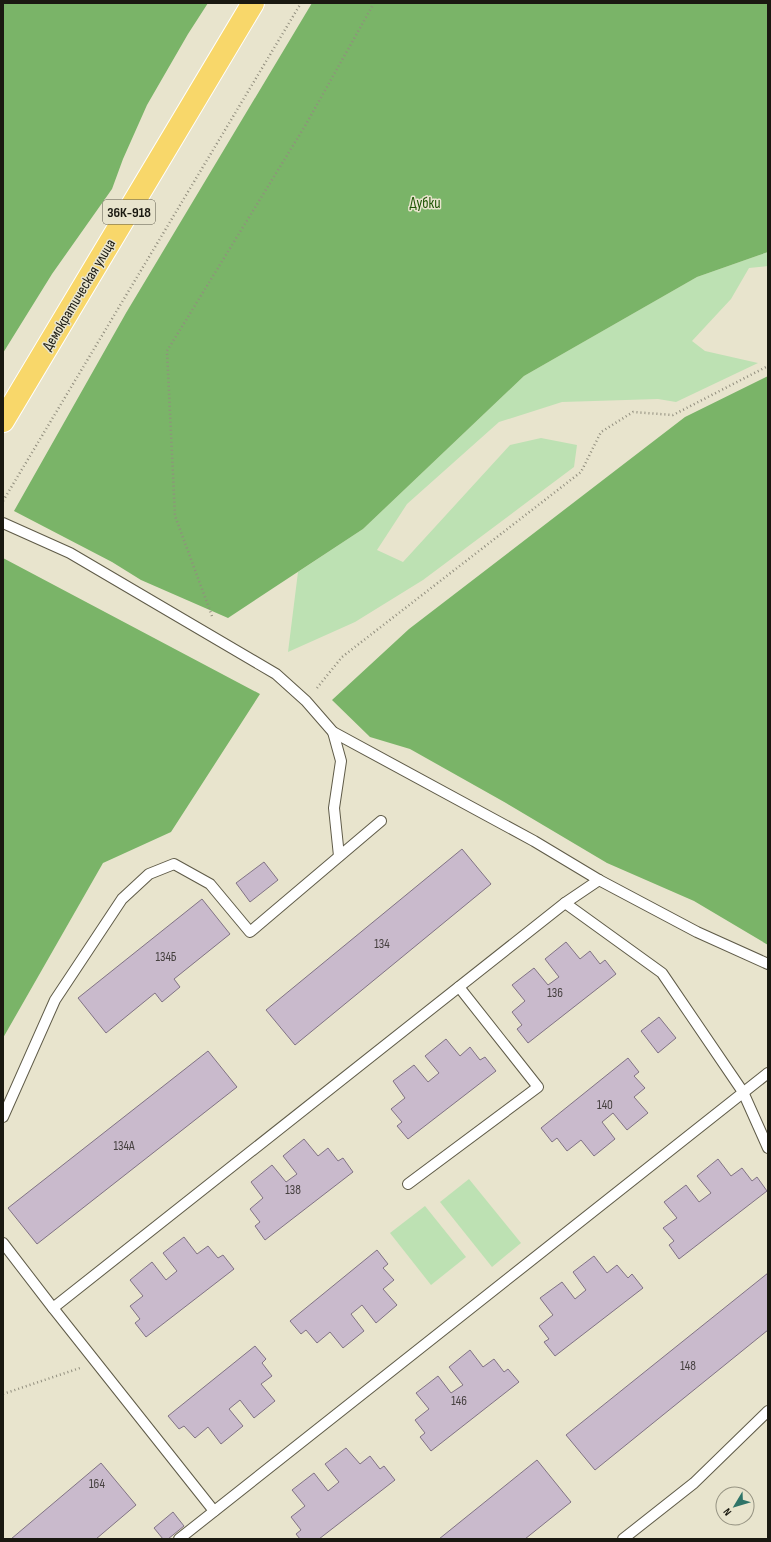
<svg xmlns="http://www.w3.org/2000/svg" width="771" height="1542" font-family="'Sofia Sans Condensed',sans-serif">
	<style>
		.green { fill: #bde1b3 }
		.forest { fill: #7ab468 }
		.building { fill: #c9bacc; stroke: #817384 }
		.lines { fill: none; stroke-linecap: round; stroke-linejoin: round }
		.lane-casing { stroke: #5f5b48; stroke-width: 12 }
		.primary-casing { stroke: #fff; stroke-width: 24 }
		.path { stroke: #918e7e; stroke-width: 2.5; stroke-dasharray: 1 3; stroke-linecap: butt }
		.lane { stroke: #fff; stroke-width: 10 }
		.primary { stroke: #f8d76a; stroke-width: 22 }
		.labels { text-anchor: middle; dominant-baseline: central; stroke-width: 3; stroke-linejoin: round; paint-order: stroke }
		.number-label { font-size: 13px; fill: #464140 }
		.shield { fill: #e8e4cd; stroke: #585649; stroke-width: 1 }
		.shield-label { font-size: 14px; font-weight: bold; fill: #1a1911 }
		.park-label { font-size: 15px; fill: #1d5403; stroke: #e8e4cd }
		.street-label { font-size: 15px; fill: #1a1911; stroke: #e8e4cd }
	</style>
	<rect width="100%" height="100%" fill="#e8e4cd"/>
	<g class="green">
		<polygon points="768,252 768,266 749,268 731,299 692,341 705,351 758,363 676,402 658,399 562,402 499,422 407,504 377,550 403,562 510,445 541,438 577,445 574,467 423,580 355,622 288,652 298,572 363,529 524,376 697,277"/>
		<polygon points="469,1179 521,1243 492,1267 440,1202"/>
		<polygon points="425,1206 466,1257 431,1285 390,1233"/>
	</g>
	<g class="forest">
		<polygon points="3,3 208,3 188,34 147,105 123,159 112,189 52,274 3,353"/>
		<polygon points="312,3 768,3 768,252 697,277 524,376 363,529 228,618 141,580 112,562 14,511 126,313"/>
		<polygon points="768,376 768,945 694,901 607,863 506,803 410,749 370,737 332,700 409,629 685,417"/>
		<polygon points="3,558 260,694 171,832 103,863 3,1038"/>
	</g>
	<g class="building">
		<polygon points="462,849 491,884 295,1045 266,1010"/>
		<polygon points="264,862 278,880 250,902 236,883"/>
		<polygon points="202,899 230,934 174,979 180,987 162,1002 155,993 106,1033 78,998"/>
		<polygon points="566,942 580,959 590,951 600,964 605,960 616,974 528,1043 517,1029 522,1025 512,1012 525,1001 512,985 534,968 548,985 559,977 545,959"/>
		<polygon points="659,1017 676,1038 658,1053 641,1031"/>
		<polygon points="446,1039 460,1056 470,1047 480,1060 485,1057 496,1071 408,1139 397,1126 402,1122 391,1109 405,1098 393,1081 414,1065 428,1082 439,1073 425,1056"/>
		<polygon points="208,1051 237,1087 37,1244 8,1208"/>
		<polygon points="628,1058 639,1072 634,1076 645,1088 634,1097 648,1113 627,1130 613,1113 602,1122 615,1139 594,1156 581,1140 567,1151 557,1138 552,1142 541,1128"/>
		<polygon points="304,1139 318,1156 328,1148 338,1161 343,1158 353,1172 265,1240 255,1226 260,1222 250,1209 263,1198 251,1182 272,1165 286,1182 297,1174 283,1156"/>
		<polygon points="718,1159 731,1176 742,1168 752,1181 757,1177 767,1191 679,1259 669,1245 674,1241 663,1228 677,1218 664,1202 686,1185 699,1202 711,1193 697,1176"/>
		<polygon points="184,1237 197,1254 208,1246 218,1258 223,1255 234,1269 146,1337 135,1323 140,1319 130,1306 143,1296 130,1280 152,1262 166,1280 177,1271 163,1253"/>
		<polygon points="377,1250 388,1264 383,1268 394,1280 383,1289 397,1305 376,1323 362,1305 356,1310 351,1314 364,1331 343,1348 330,1332 317,1343 306,1330 301,1334 290,1321"/>
		<polygon points="594,1256 607,1273 617,1265 628,1278 632,1274 643,1288 555,1356 544,1342 549,1339 539,1326 553,1315 540,1298 562,1282 575,1299 586,1290 573,1272"/>
		<polygon points="768,1273 768,1330 595,1470 566,1435"/>
		<polygon points="255,1346 266,1359 262,1363 272,1376 261,1384 275,1401 254,1418 240,1400 229,1409 243,1426 221,1444 208,1427 195,1438 184,1426 179,1429 168,1416"/>
		<polygon points="470,1350 483,1367 494,1359 504,1372 508,1369 519,1382 431,1451 420,1437 425,1433 415,1420 429,1409 416,1393 438,1376 451,1393 463,1385 449,1367"/>
		<polygon points="346,1448 360,1464 370,1456 380,1469 384,1466 395,1480 319,1539 300,1539 296,1534 301,1530 291,1517 305,1506 292,1490 314,1473 328,1491 339,1482 325,1464"/>
		<polygon points="537,1460 571,1502 525,1539 439,1539"/>
		<polygon points="101,1463 136,1505 96,1539 11,1539"/>
		<polygon points="173,1512 184,1526 168,1539 163,1539 154,1528"/>
	</g>
	<g class="lines">
		<defs>
			<g id="lane">
				<polyline points="3,523 70,553 276,674 306,701 333,732 534,841 599,880 697,932 768,964"/>
				<polyline points="333,732 341,761 334,808 339,856"/>
				<polyline points="565,903 662,973 743,1092 768,1148"/>
				<polyline points="3,1117 55,1000 122,899 149,874 174,864 210,884 250,932 381,821"/>
				<polyline points="408,1184 538,1087 459,987"/>
				<polyline points="3,1243 53,1308"/>
				<polyline points="214,1511 53,1308 565,903 599,880"/>
				<polyline points="179,1539 768,1073"/>
				<polyline points="623,1539 694,1483 768,1411"/>
			</g>
			<polyline id="primary" points="3,421 253,3"/>
		</defs>
		<use href="#lane" class="lane-casing"/>
		<use href="#primary" class="primary-casing"/>
		<g class="path">
			<polyline points="3,501 301,3"/>
			<polyline points="212,616 175,516 167,351 305,126 374,3"/>
			<polyline points="317,688 342,657 581,472 601,432 633,412 673,415 768,366"/>
			<polyline points="3,1394 80,1368"/>
		</g>
		<use href="#lane" class="lane"/>
		<use href="#primary" class="primary"/>
	</g>
	<g class="labels">
		<g class="number-label">
			<text x="382" y="944">134</text>
			<text x="166" y="957">134Б</text>
			<text x="555" y="993">136</text>
			<text x="605" y="1105">140</text>
			<text x="124" y="1146">134А</text>
			<text x="293" y="1190">138</text>
			<text x="688" y="1366">148</text>
			<text x="459" y="1401">146</text>
			<text x="97" y="1484">164</text>
		</g>
		<rect class="shield" x="103" y="200" width="52" height="24" rx="3"/>
		<g class="shield-label">
			<text x="129" y="212">36К-918</text>
		</g>
		<g class="park-label">
			<text x="425" y="203">Дубки</text>
		</g>
		<g class="street-label">
			<text transform="translate(79 295) rotate(-59)">Демократическая улица</text>
		</g>
	</g>
	<rect width="771" height="1542" fill="none" stroke="#1a1911" stroke-width="8"/>
	<g transform="translate(735 1506) rotate(232)"><circle r="19" fill="#e8e4cd" stroke="#969382"/>
	<path d="M0-3L7 15L0 10L-7 15Z" fill="#2f7468"/>
	<text y="-6" font-size="11" font-weight="bold" text-anchor="middle" fill="#1a1911">N</text>
	</g>
</svg>
